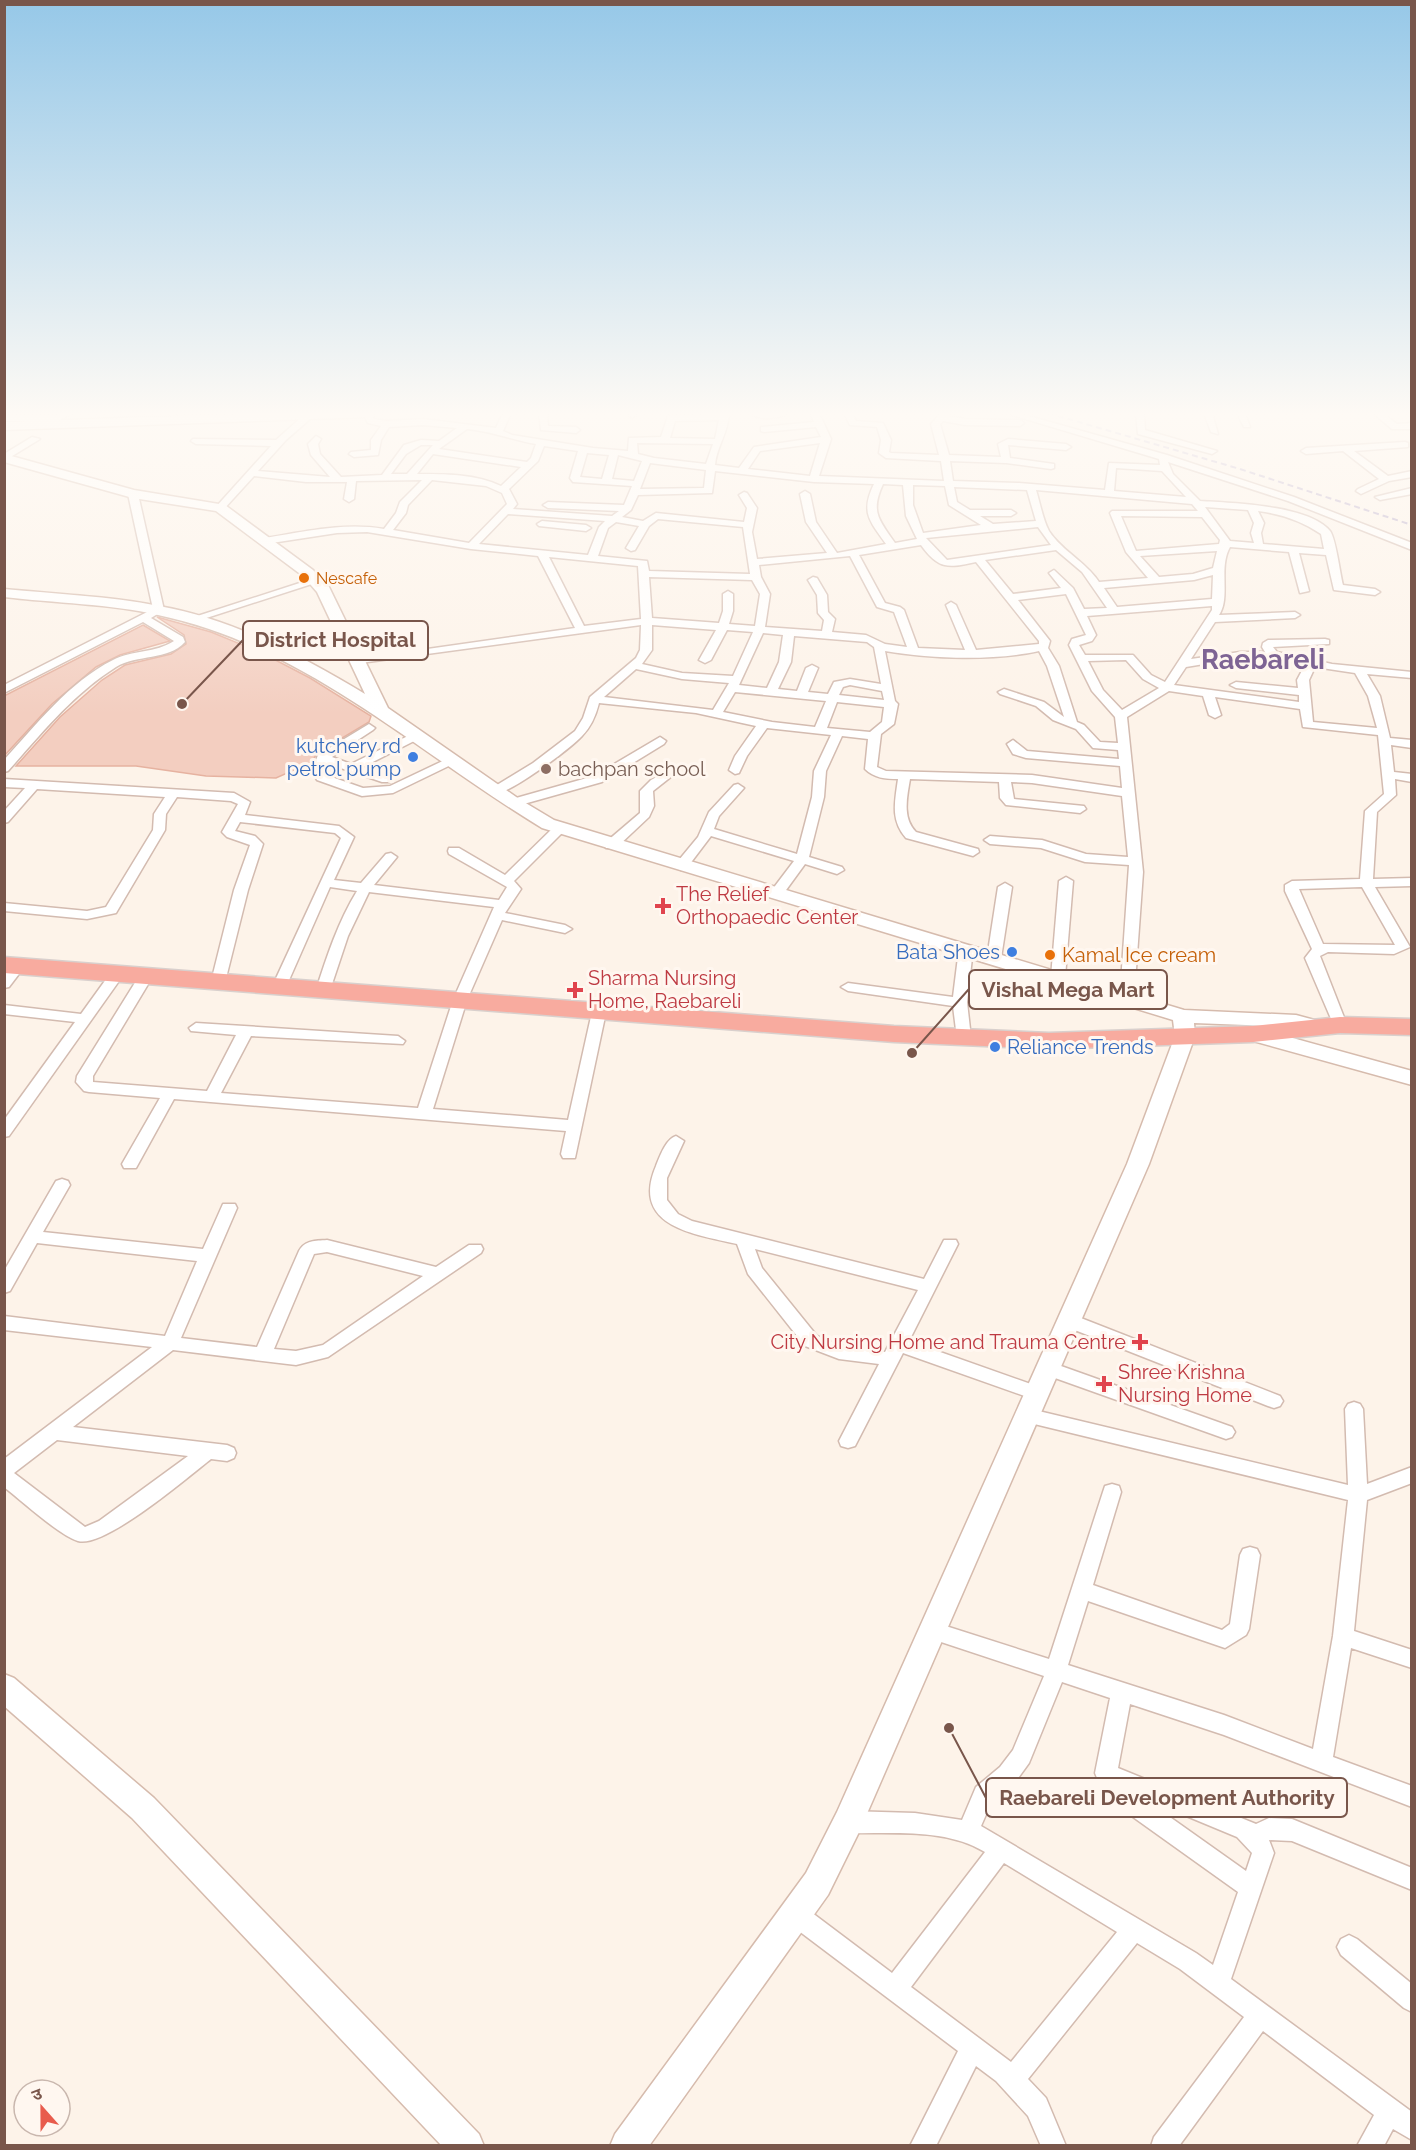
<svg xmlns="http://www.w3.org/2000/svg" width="1416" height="2150" font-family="Raleway,'Noto Sans Devanagari',sans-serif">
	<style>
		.building { fill: #f3cec0; stroke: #e6b2a0; stroke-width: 1.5 }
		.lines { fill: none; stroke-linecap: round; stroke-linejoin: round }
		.street-casing { stroke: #d3bbb0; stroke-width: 3 }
		.secondary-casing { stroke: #d6bbad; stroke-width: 3 }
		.highway-casing { stroke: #d9d0cd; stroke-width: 3 }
		.street { fill: #fff; fill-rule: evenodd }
		.secondary { fill: #fff; fill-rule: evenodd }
		.highway { fill: #f8ab9f; fill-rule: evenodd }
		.rail { stroke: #b4a6c8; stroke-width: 2; stroke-dasharray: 6 4; stroke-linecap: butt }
		.food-dot { fill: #e8710a; stroke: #fff7f0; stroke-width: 2 }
		.shop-dot { fill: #3f7fe0; stroke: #fff7f0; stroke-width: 2 }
		.education-dot { fill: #8d6e63; stroke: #fff7f0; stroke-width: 2 }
		.health-dot { fill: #e0444e; stroke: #fff7f0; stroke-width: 2 }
		.labels { text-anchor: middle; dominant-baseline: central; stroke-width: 6; stroke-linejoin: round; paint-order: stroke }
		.far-food-label { font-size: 16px; fill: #c56008; stroke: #fff7f0; text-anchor: start }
		.shop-label { font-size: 20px; fill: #366cbe; stroke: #fff7f0; text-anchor: end }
		.education-label { font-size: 20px; fill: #785e54; stroke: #fff7f0; text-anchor: start }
		.health-label { font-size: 20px; fill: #be3a42; stroke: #fff7f0; text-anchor: start }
		.food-label { font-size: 20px; fill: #c56008; stroke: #fff7f0; text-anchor: start }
		.far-town-label { font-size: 27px; font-weight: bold; fill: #7e6494; stroke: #fff7f0 }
		.leader { fill: none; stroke: #79564b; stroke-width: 2 }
		.callout-dot { fill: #79564b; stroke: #fff7f0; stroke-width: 2 }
		.callout { fill: #fff7f0; stroke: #79564b; stroke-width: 2 }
		.callout-label { font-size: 21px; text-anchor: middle; font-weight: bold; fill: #79564b }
	</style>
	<rect width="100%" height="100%" fill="#fdf3e9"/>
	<g class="building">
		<polygon points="157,617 211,632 262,653 310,678 371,716 369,722 317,753 312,762 276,778 206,776 136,766 16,766 60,717 102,680 125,665 171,654 186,644 184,635"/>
		<polygon points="143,625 170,641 120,655 96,667 52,704 4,756 4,696"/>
	</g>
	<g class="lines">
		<defs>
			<g id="street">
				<polygon points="62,413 72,413 58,421 4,421 4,415 56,415"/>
				<path d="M363,413H371L374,419L386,421L423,419L496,428L503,413H511L503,431L512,435L593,448L628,451L629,438L661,437L668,416L729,413C729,431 716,448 715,465L739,468L754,447L821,437L816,427L764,432L761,431V427L814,422L811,413H819L831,439L819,476L944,481L941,461L886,458L879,453L881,440L877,427L850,425L844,413H852L856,421L883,423L891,440L889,452L891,453L939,455L931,424L941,413H950L948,416L965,419L1020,420L1024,423L1020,426L965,425L943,421L940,424L949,455L1001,457L998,444L1008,439L1066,444L1071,447L1066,450L1008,445L1010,458L1054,464V468L1051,469L1006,463L950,461L953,481L1019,483L1105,490L1109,463L1160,465L1159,459L1005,413H1018L1167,455L1294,497L1412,543V550L1288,501L1168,462L1173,474L1200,501C1232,503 1309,505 1330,531C1336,539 1340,574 1343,585L1375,589L1380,592L1375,595L1334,590L1326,555L1299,553L1309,591L1300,593L1289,552L1230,547C1218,568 1231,597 1219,615L1295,612L1300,615L1295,618L1215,622L1191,659L1240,652H1265L1262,647L1263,643L1268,640L1325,639L1329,640V644L1273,647L1277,652L1332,664L1412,672V678L1367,674L1380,696L1390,738L1412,740V748L1391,745L1394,772L1412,774V782L1395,779L1396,795L1377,812L1373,879L1412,878V886L1375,887L1410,947L1394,954L1328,952L1320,956L1347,1025L1340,1030L1335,1028L1305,958L1312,949L1285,891V885L1292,881L1360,879L1365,811L1384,794L1378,735L1303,727L1300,709L1215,697L1221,715L1215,718L1209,715L1203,696L1169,691L1127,717L1143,872L1134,997L1127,1001L1120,997L1129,865L1085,862L1041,848L990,844L984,840L990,836L1042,840L1086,854L1128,857L1122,796L1032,783L1011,782L1014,799L1084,806L1086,809L1080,813L1006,805L1000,798L999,782L910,779C907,797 902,818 916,832L978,849L979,852L973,856L906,838C890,820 895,801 898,779C885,779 874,778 865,769L868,739L842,736L826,771L824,797L809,857L842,867L844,870L837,874L805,864L781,897L776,898L769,894L794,861L711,836L686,869L681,870L674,866L698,837L709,812L734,785L738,784L744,788L719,816L714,829L797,854L812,797L814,771L831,735L767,728L747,756L739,773L735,774L729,770L735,756L756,726L696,713L599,703C596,715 591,727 582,736C570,749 506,797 492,794V788L533,763L575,731L583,718L590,697L636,658L640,650L641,625L353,664V660L357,659L575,628L538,556L471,549L367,532L337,533L265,544L260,541L265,538C304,532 344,522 384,529L396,513L400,502L422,480L356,481L354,499L349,502L344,499L347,482H306L254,476L223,510L215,508L271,446L196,444L191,441L193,439L276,440L305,414H311V418L286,440L258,471L330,477L311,455L308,444L316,436L321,439L318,444L320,454L341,477L382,475L404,445L421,440L439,441L457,428L423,425L389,427L381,440L378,455L354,457L349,454L351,452L371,450V440L381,426L368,423ZM719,420L715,439L670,438L675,421ZM467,429C491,431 512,440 536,444L531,458L527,462L439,449ZM637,443L713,444L706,464L654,458L638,454ZM820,443L810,476L748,469L760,451ZM421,445H433L407,474H391L406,454ZM544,446L578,451L570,478L573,482L632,486L624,505L548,502L543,505L548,508L619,511L612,516L513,509L517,504L509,489L538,461ZM587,453L609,455L602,479L580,477ZM433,454L521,467L501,486C476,474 445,474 417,474ZM618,455L642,461L634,481L612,479ZM650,463L706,470L704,488L640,489ZM1116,468L1162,471L1186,497L1114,491ZM715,471L814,482L874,484C860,513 870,521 886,544L837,553L816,522L810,494L805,491L800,494L806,522L827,553L757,559L752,532L757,508L747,493L744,492L739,495L747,508L744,522L656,513L643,521L622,517L631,510L638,495L712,493ZM432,480L486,486L502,493L507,504L469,543L393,530L406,513L408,505ZM883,484L903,485L906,516L917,539L895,543C879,520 870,512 883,484ZM913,485L945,486L949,505L981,525L923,533L913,505ZM954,487L1027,490L1036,521L993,524L980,516H1011L1016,513L1011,510H970L957,502ZM1036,490L1192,504L1198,511H1112L1110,513L1126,552L1148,578L1099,582C1086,562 1062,551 1049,531C1043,520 1040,503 1036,490ZM1205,507L1248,510L1254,523L1251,533L1254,543L1230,541ZM1258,511C1282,514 1302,521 1321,534L1324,549L1263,544L1261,533L1264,523ZM508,514L605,521L599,527L588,555L479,544ZM1121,516L1202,517L1220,540L1219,544L1136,551ZM658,519L743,527L750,574L649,571L647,561L598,556L608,528L616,522L639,526L626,548L631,551L635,550L649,526ZM1038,527L1051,545L947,560L926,538ZM921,545C939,570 948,568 976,562L1039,641V644L976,650L956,605L951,602L946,605L965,650L918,648L904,610L900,607L885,603L859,555ZM1056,550L1082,572L1107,608L1084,609L1073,588L1054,570L1049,573L1061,588L1013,594L985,560ZM1217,551L1213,568L1193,574L1159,577L1140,556ZM850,556L877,607L894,612L907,647L885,644L866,635L832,632L835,619L828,612L827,595L817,578L813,577L808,580L817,595L818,613L824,620L822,631L765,627L770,594L761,577L759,565ZM549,557L638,566L641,619L584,626ZM1213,575L1212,599L1117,607L1104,588L1194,580ZM649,577L752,580L760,594L755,626L729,624L733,611V594L728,591L723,594V611L719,623L652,618ZM1066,594L1086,635L1072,639L1069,645L1092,691L1115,717L1118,743L1100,742L1084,725L1077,722L1059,666L1048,648L1050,641L1018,600ZM1212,606V610L1165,682L1151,675L1133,655H1085L1079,645L1092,641L1096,635L1087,616ZM652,625L716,630L699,660L705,663L711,660L727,630L753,632L733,676L682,673L642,664L652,650ZM763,633L783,635L779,662L767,688L739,685ZM794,636L867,642L874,647L881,684L850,679L834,682L828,694L808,692L818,668L812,665L806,668L797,691L778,689L791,662ZM885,651C931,659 994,661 1039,651L1047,666L1064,717L1044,702L1004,689L998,692L1000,694L1036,706L1053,720L1076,729L1093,748L1118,750L1119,759L1027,751L1013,740L1007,744L1013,754L1026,758L1120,766L1122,788L1032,775L886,771L877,767L881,734L894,724L898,704L895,701ZM1240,658H1273L1305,665L1297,680L1298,688L1236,682L1230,685L1236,688L1299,695V702L1174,685L1186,667ZM1126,660L1143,679L1159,688L1122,710L1103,690L1088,661ZM1315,667L1355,673L1368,696L1377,728L1313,722L1309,680ZM636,669L682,679L729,683L713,710L604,697ZM850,685L882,691L884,700L839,695L843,687ZM735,692L826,701L815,727L772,722L723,712ZM837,702L884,707L882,722L870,732L827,728ZM1362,887L1395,945L1323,944L1299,889Z"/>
				<polygon points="539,413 547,413 548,426 576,427 580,430 576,433 541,430"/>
				<polygon points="627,413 635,413 636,415 632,418"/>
				<path d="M755,413H789C781,418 761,420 753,415Z"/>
				<polygon points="1136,413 1144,413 1145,430 1217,451 1212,454 1138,434"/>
				<polygon points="1204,413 1212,413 1218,434 1211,432"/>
				<polygon points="1237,413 1245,413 1250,427 1244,427"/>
				<polygon points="1373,413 1382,413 1397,424 1412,423 1412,429 1392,429"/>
				<polygon points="32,437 40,439 4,461 4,454"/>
				<polygon points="1405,442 1408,443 1408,447 1354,451 1388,476 1412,471 1412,477 1389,481 1361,494 1356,491 1358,489 1379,479 1343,451 1306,454 1301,451 1306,448"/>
				<polygon points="1412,488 1412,494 1380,500 1375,497"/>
				<path d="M133,491L138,494L164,610L151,618L183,637L185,642C168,661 137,654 116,667C73,694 41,734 8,771L4,772V760C36,725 69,682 113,660C132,650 156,653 174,641L143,622L4,693V685L153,609L128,494Z"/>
				<polygon points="542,521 586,525 591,528 586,531 539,526 537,524"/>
				<polygon points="312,579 321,581 194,622 185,620"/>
				<polygon points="369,724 375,728 373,730 332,757 351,764 414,733 418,732 424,736 363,767 390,776 390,782 382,782 326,763 324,771 326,775 363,788 390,786 449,758 457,758 459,761 393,793 362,796 317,780 312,771 318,755"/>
				<polygon points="660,737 666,741 664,744 602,782 513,807 507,803 509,800 594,776"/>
				<polygon points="666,772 672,776 653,791 654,806 649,817 616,848 606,848 605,845 606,842 640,813 640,791 651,780"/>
				<path d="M4,779L234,793L250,802L245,815L339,826L354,837L334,880L361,883L386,854L391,853L397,857L374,885L499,900L507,887L449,854L448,851L449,848H459L505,875L555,826H563V832L514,881L521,889L505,913L565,925L572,929L565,933L502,920L467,1000L433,1109L568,1120L592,1012L594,1009H604L606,1012L575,1158H563L561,1154L566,1131L174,1099L136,1168H124L122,1164L160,1098L89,1092L84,1091L76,1082L77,1076L141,973H151L153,976L93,1076V1082L207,1091L236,1035L191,1031L189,1028L196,1023L398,1036L405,1041L403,1044L251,1036L221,1093L418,1108L453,1000L494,907L369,892L348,936L330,990L323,994L316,990C327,956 338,922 357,891L330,887L286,987L284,990H274L272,987L341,838L335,833L240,822L235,831L255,836L263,844L248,890L225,982L218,986L213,985L211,982L234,890L250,845L227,837L222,832L238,804L231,801L177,797L166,814L165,830L116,913L87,919L4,911V903L87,911L106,907L153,830L154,814L165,797L37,789L8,822L4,823V811L25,788L4,787Z"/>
				<polygon points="1066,877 1073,881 1065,977 1058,981 1051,977 1059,881"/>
				<polygon points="1005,883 1012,887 1001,958 994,962 987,958 998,887"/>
				<polygon points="966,945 973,949 967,1002 971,1038 969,1041 964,1043 957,1038 953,1006 848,991 841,987 848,983 953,997 959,949"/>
				<path d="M18,962L25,966L9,987L4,988C4,977 5,965 18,962Z"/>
				<polygon points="117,970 124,974 9,1136 4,1137 4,1120 75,1022 4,1014 4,1005 81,1014 112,971"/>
				<path d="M676,1136L684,1141L667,1178V1200L678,1214L692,1221L924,1279L944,1240H956L958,1244L909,1341L1042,1388L1045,1393L1042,1398L1036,1400L903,1353L855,1446L848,1448L841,1446L839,1441L879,1364L839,1359L805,1346L748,1274L737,1244C695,1234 630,1227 656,1166C660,1156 666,1139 676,1136ZM755,1249L918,1290L885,1352L839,1345L817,1336L762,1268Z"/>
				<path d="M62,1179L68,1181L70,1185L43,1232L203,1249L223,1204H235L237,1208L181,1338L257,1347L299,1251C305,1240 315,1241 327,1240L436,1267L469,1245H481L483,1249L481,1253L328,1357L296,1365L173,1350L73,1427L227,1445L234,1448L236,1453L234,1458L227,1461L211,1459C188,1477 104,1549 78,1541C59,1535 22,1501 4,1487V1459L152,1347L4,1330V1316L165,1336L197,1261L37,1243L10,1291L4,1293V1271L56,1181ZM327,1252L423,1276L323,1345L296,1351L274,1349L314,1254ZM57,1440L188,1456L99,1521L85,1527L14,1473Z"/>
				<polygon points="1068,1313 1280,1396 1283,1401 1280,1406 1274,1408 1268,1406 1062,1325 1059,1320 1062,1315"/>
				<polygon points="1047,1361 1232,1427 1235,1432 1232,1437 1226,1439 1041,1373 1038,1368 1041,1363"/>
				<path d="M1354,1402L1360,1404L1363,1409L1367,1484L1412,1467V1483L1367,1500L1354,1631L1412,1650V1668L1351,1648L1333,1757L1412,1786V1807L1224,1735L1130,1704L1118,1768L1256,1824L1269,1818L1292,1819L1412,1868V1890L1292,1841L1269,1840L1274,1853L1231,1979L1412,2112V2140L1393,2129L1384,2146H1357L1374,2115L1263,2031L1179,2146H1151L1154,2137L1244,2017L1180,1969L1137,1943L1028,2079L1046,2098L1066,2146H1041L1028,2116L996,2081L976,2066L936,2146H910L958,2051L787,1922L784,1914L787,1906L795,1903L803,1906L892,1973L985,1852C945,1828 893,1834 848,1833L840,1829L837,1822L840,1815L848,1811L915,1813L962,1820L976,1787L1000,1767L1013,1750L1044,1676L923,1636L920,1630L923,1624L930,1621L1049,1659L1103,1492L1105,1486L1112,1484L1119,1486L1121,1492L1093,1585L1222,1630L1230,1624L1240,1555L1243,1549L1250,1547L1257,1549L1260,1555L1249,1629L1246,1635L1225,1648L1088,1601L1068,1665L1224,1715L1313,1749L1333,1636L1348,1500L1026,1422L1020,1420L1017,1415L1020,1410L1026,1408L1348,1485L1345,1409L1348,1404ZM1062,1682L1110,1698L1095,1773L1105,1797L1238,1892L1213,1965L1196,1953L981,1826L992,1801L1016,1781L1029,1763ZM1143,1798L1237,1837L1252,1853L1246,1871ZM1004,1863L1117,1932L1011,2062L911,1987Z"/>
				<polygon points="1349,1935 1357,1939 1412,1984 1412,2012 1404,2008 1341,1955 1337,1947 1341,1939"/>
			</g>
			<g id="secondary">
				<polygon points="269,413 373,413 367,417 4,430 4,422"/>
				<path d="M4,454L134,490L225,505L313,570L329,587L388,708L519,799L554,820L1184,1010L1296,1015L1322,1022L1325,1027L1322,1032L1315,1033L1295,1027L1194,1023L1195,1036L1149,1164L859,1832L828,1895L649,2146H610L615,2134L806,1873L837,1812L1127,1164L1175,1036L1173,1020L542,828C416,752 306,646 158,615C112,604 53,603 4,597V589C56,594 109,596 159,606C233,619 302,656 365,694L317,592L303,576L216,511L133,498L4,462Z"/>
				<polygon points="1253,1027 1412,1071 1412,1085 1246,1039 1243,1034 1246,1029"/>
				<polygon points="4,1674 14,1678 154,1798 479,2134 484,2146 442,2146 132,1818 4,1706"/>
			</g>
			<polygon id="highway" points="4,957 894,1026 1049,1033 1253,1026 1340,1017 1412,1019 1412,1035 1340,1033 1253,1042 1049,1049 894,1042 4,973"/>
		</defs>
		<use href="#street" class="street-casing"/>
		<use href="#secondary" class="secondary-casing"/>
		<use href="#highway" class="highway-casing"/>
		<use href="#street" class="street"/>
		<use href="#secondary" class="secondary"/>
		<use href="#highway" class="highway"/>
		<polyline class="rail" points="1048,413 1240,469 1412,525"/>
	</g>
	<linearGradient id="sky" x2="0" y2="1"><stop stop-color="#96c8e8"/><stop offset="0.58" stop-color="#fefaf5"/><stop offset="1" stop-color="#fefaf5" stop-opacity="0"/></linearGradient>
	<rect width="1416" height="714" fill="url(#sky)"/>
	<g class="food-dot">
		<circle cx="304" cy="578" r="6"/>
		<circle cx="1050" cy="955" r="6"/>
	</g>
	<g class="shop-dot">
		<circle cx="413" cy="757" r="6"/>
		<circle cx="1012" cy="952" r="6"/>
		<circle cx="995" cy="1047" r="6"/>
	</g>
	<circle class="education-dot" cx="546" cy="769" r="6"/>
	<g class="health-dot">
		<path d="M660 897h6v6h6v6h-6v6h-6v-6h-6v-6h6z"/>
		<path d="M572 981h6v6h6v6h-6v6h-6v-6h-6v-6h6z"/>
		<path d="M1137 1333h6v6h6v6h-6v6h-6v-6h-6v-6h6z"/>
		<path d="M1101 1375h6v6h6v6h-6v6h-6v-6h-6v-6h6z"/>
	</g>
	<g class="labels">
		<g class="far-food-label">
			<text x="316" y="578">Nescafe</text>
		</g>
		<g class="shop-label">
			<text x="401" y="746">kutchery rd<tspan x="401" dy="23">petrol pump</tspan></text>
			<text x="1000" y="952">Bata Shoes</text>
			<text x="1007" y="1047" text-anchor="start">Reliance Trends</text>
		</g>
		<g class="education-label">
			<text x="558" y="769">bachpan school</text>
		</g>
		<g class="health-label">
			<text x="676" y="894">The Relief<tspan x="676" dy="23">Orthopaedic Center</tspan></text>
			<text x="588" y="978">Sharma Nursing<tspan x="588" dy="23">Home, Raebareli</tspan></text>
			<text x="1126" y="1342" text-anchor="end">City Nursing Home and Trauma Centre</text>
			<text x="1118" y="1372">Shree Krishna<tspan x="1118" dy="23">Nursing Home</tspan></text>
		</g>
		<g class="food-label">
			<text x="1062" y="955">Kamal Ice cream</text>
		</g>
		<g class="far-town-label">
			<text x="1263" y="659">Raebareli</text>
		</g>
	</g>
	<path class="leader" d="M182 704L243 640M912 1053L969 989M949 1728L986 1798"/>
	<g class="callout-dot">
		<circle cx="182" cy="704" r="6"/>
		<circle cx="912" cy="1053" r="6"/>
		<circle cx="949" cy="1728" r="6"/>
	</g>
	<g class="callout">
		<rect x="243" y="621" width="185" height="39" rx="6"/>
		<rect x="969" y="970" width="198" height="39" rx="6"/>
		<rect x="986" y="1778" width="361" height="39" rx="6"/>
	</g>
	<g class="callout-label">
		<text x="335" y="647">District Hospital</text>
		<text x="1068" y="997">Vishal Mega Mart</text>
		<text x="1167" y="1805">Raebareli Development Authority</text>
	</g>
	<rect width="1416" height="2150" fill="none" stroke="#79564b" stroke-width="12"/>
	<g transform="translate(42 2108) rotate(339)"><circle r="28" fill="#fff7f0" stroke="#c9b7ae" stroke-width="1.5"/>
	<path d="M0-4.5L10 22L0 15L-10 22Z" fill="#e85c4d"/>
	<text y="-9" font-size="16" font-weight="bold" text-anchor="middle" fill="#79564b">उ</text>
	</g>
</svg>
